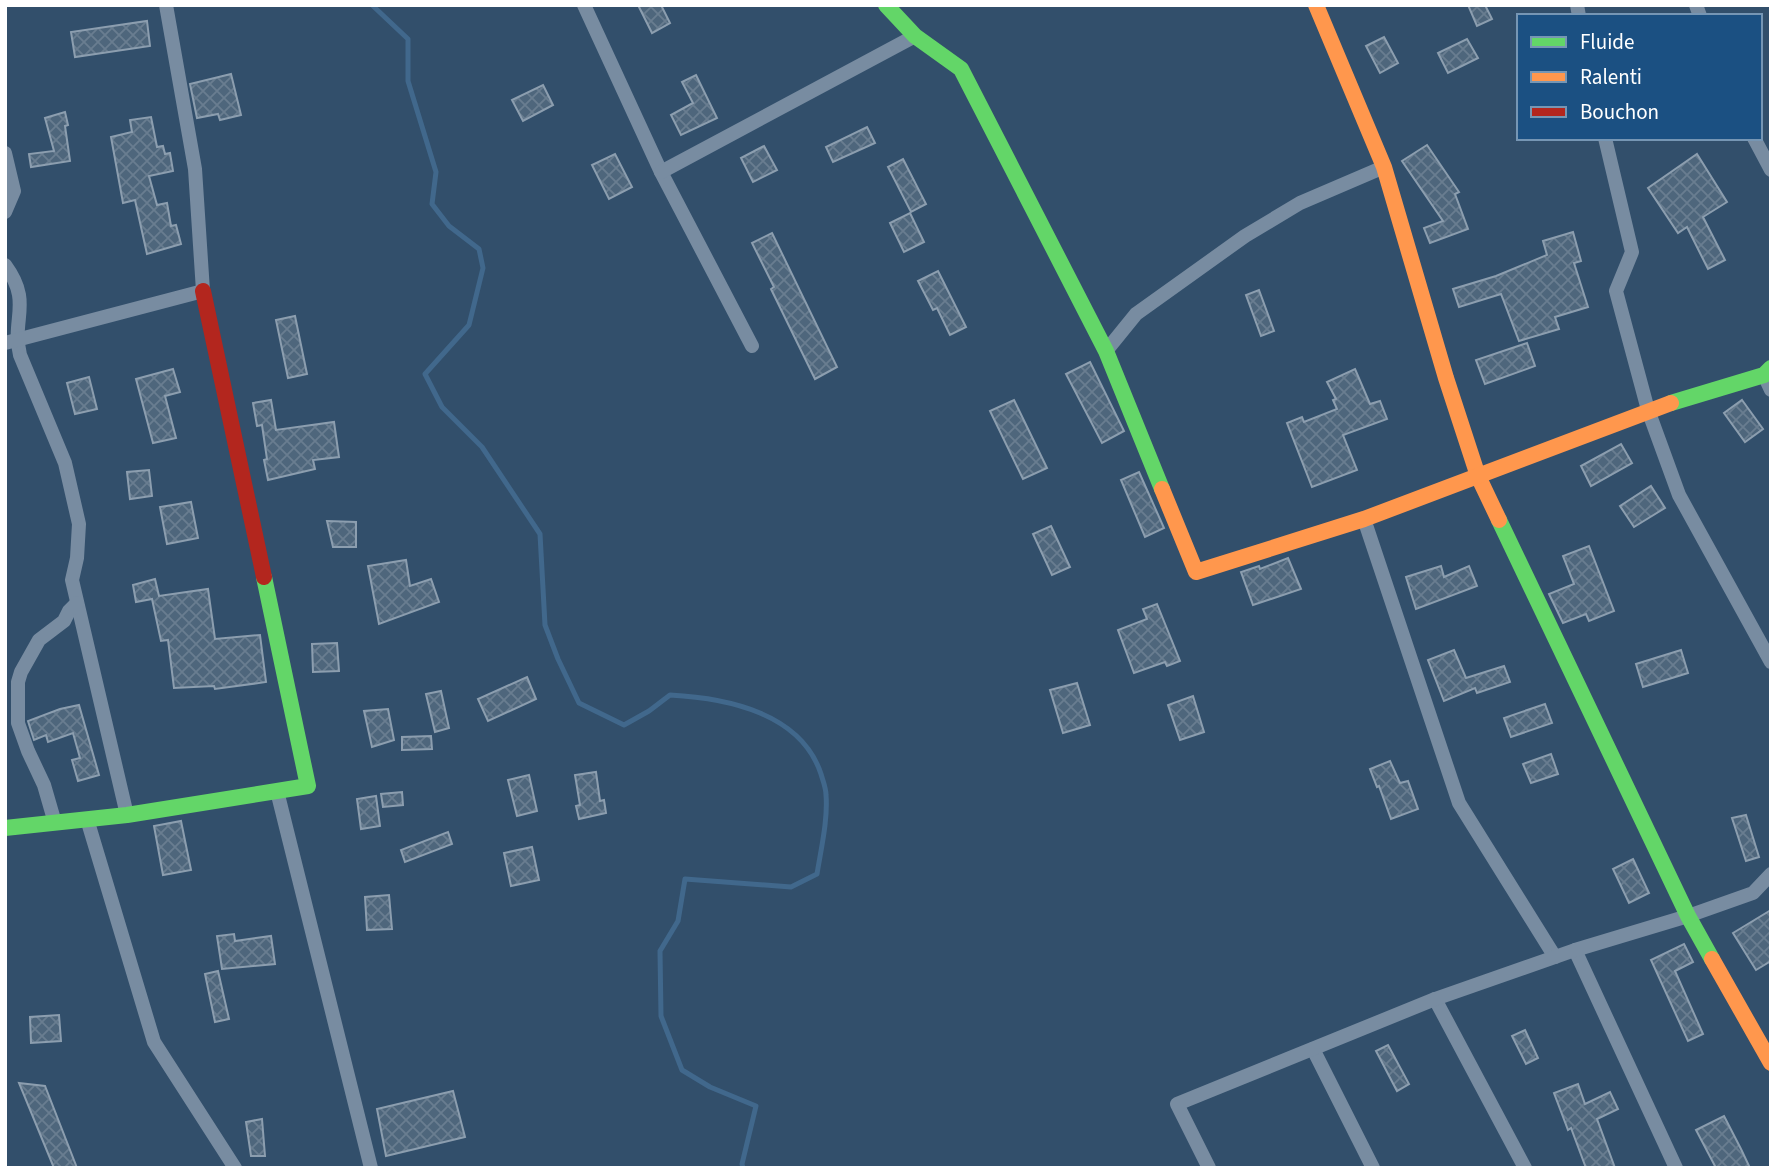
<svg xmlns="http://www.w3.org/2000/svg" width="1776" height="1173" font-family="'Source Sans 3',sans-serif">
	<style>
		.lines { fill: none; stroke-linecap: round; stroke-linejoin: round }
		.stream { stroke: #41688c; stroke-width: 5 }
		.building { fill: url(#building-cross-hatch); stroke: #8c9eaf; stroke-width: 2 }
		.street { stroke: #788ca1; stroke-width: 14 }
		.fast { stroke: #63d668; stroke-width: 16 }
		.slow { stroke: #ff974d; stroke-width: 16 }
		.jam { stroke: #b3261e; stroke-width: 16 }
	</style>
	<defs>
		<pattern id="building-cross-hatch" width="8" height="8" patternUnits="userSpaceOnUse" patternTransform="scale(1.75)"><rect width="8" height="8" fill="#4e667c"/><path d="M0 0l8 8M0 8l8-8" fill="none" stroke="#697d90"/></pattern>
	</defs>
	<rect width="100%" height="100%" fill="#324f6b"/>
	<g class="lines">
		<path class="stream" d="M372,5L408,39V81L436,172L432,204L449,226L479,249L483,268L469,325L425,374L442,407L482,447L540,534L545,625L558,659L579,703L624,725L649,711L670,695C727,698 801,713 821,774C823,781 826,788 826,795C828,820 821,849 817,874L791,887L685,879L678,921L660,951L661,1016L682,1070L710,1087L756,1106L742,1164L743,1168"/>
	</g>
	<g class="building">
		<polygon points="638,5 661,5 670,23 652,33"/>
		<polygon points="1468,5 1485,5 1492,19 1477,26"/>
		<polygon points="147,21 150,46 75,57 71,32"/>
		<polygon points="1384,37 1398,63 1380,73 1366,46"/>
		<polygon points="1467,39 1478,58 1448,73 1438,53"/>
		<polygon points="231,74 241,115 220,120 218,114 197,118 190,84"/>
		<polygon points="696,75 717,118 681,135 671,115 693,103 682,82"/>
		<polygon points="543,85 553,105 523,121 512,100"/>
		<polygon points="65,112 68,125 65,126 70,161 31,167 29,154 54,151 45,118"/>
		<polygon points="151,117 157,147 163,146 165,154 170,153 173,171 149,176 157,205 167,203 171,226 176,225 181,244 147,254 135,200 123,203 111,137 132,132 130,120"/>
		<polygon points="867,127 875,143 833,162 826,147"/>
		<polygon points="1427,145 1459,192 1455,194 1468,229 1430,243 1424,228 1443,221 1402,161"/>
		<polygon points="764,146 777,170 753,182 741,158"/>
		<polygon points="615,154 632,187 609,199 592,165"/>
		<polygon points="1697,154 1727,202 1703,217 1725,260 1708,269 1687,227 1678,233 1648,188"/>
		<polygon points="903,159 926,204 911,212 888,167"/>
		<polygon points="910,213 924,242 904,252 890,223"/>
		<polygon points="1573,232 1581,261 1574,263 1588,307 1555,317 1559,329 1519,341 1501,294 1459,307 1453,289 1496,276 1547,255 1543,241"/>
		<polygon points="772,233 837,367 815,379 771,289 774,287 752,243"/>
		<polygon points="938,271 966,327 950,335 937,308 933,310 918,281"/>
		<polygon points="1259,290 1274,331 1261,336 1246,295"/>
		<polygon points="295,316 307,374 288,378 276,320"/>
		<polygon points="1527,343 1535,366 1485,384 1476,360"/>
		<polygon points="1090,362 1124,431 1102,443 1066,374"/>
		<polygon points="173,369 180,392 165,396 176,438 153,443 136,379"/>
		<polygon points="1355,369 1370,404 1380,401 1387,419 1343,435 1357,470 1312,487 1287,423 1302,417 1304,422 1337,409 1333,400 1336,399 1327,382"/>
		<polygon points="89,377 97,409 75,414 67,383"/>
		<polygon points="271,400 276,430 334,422 339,457 313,460 315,469 268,480 264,460 267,459 262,425 257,426 253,403"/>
		<polygon points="1014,400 1047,468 1023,479 990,411"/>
		<polygon points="1742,400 1763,429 1745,442 1724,413"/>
		<polygon points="1621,444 1632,463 1591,486 1581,466"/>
		<polygon points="149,470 152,496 130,499 127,472"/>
		<polygon points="1139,472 1164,528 1145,537 1121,480"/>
		<polygon points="1651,486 1665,508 1634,527 1620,506"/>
		<polygon points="191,502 198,538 167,544 160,507"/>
		<polygon points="327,521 356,522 356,547 333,547"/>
		<polygon points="1051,526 1070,567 1052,575 1033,534"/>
		<polygon points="1589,546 1614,611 1589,621 1586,614 1563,623 1549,594 1574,584 1563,556"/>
		<polygon points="1288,558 1301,589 1253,605 1241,572 1259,566 1260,569"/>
		<polygon points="406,560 410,586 431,579 439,602 379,624 368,566"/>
		<polygon points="1441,566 1444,577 1469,566 1477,586 1416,609 1406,577"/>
		<polygon points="155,579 159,596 208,589 215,639 260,635 266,682 215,689 214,686 174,688 168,640 161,641 152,599 136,602 133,585"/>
		<polygon points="1157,604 1180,661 1167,666 1165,662 1134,673 1118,630 1147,619 1143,609"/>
		<polygon points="337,643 339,671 313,672 312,644"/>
		<polygon points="1454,650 1466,678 1504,666 1510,682 1477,693 1475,688 1444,701 1428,660"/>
		<polygon points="1681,650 1688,673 1643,687 1636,664"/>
		<polygon points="527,677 536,699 488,721 478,699"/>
		<polygon points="1077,683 1090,725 1063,733 1050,690"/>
		<polygon points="441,691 449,728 435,732 426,694"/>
		<polygon points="1193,696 1204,732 1180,740 1168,705"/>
		<polygon points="1545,704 1552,723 1511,737 1504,718"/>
		<polygon points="79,705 99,775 78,781 72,760 80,758 73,733 48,742 46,735 34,740 28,721 60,709"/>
		<polygon points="388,709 394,740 372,747 364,711"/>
		<polygon points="431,736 432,749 402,750 402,737"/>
		<polygon points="1551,754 1558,774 1531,783 1523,764"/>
		<polygon points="1390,761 1400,783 1408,781 1418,809 1391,819 1379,786 1377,787 1370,769"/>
		<polygon points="596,772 600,801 604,800 606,813 579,819 576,806 580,805 575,775"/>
		<polygon points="529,775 537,811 517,816 508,780"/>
		<polygon points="402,792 403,805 383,807 381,794"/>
		<polygon points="376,796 380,826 361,829 357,799"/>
		<polygon points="1746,815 1759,857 1746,861 1732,818"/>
		<polygon points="181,821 191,870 163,875 154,826"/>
		<polygon points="448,832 452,844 405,862 401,850"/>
		<polygon points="532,847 539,880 511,886 504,853"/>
		<polygon points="1633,859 1649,893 1629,903 1613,869"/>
		<polygon points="389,895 392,929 367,930 365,897"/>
		<polygon points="1771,910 1771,961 1756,970 1733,933"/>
		<polygon points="234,934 235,941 271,936 275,964 222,969 217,936"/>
		<polygon points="1684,944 1693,962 1675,971 1703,1034 1688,1041 1651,960"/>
		<polygon points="218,971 229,1019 215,1022 205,974"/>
		<polygon points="59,1015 61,1041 31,1043 30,1017"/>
		<polygon points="1525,1030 1538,1058 1526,1064 1512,1036"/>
		<polygon points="1388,1045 1409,1084 1397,1091 1376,1051"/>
		<polygon points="19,1083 45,1086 77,1168 54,1168"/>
		<polygon points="1578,1084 1585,1104 1610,1092 1618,1109 1597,1119 1615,1168 1586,1168 1571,1128 1568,1130 1554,1093"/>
		<polygon points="453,1091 465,1137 386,1156 377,1109"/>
		<polygon points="1724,1116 1741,1149 1750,1168 1716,1168 1696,1130"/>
		<polygon points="262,1119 265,1156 251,1156 246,1122"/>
	</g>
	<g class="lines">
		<g class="street">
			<polyline points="584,5 661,172 752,346"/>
			<polyline points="1577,5 1579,16"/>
			<polyline points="1696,5 1700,16"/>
			<polyline points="1605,138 1632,252 1616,291 1648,410 1679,495 1771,662"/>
			<polyline points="1754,138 1771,170"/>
			<polyline points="5,153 14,191 5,212"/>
			<polyline points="661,172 915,36"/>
			<path d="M5,265C33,303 11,318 20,355L65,463L79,524L77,558L72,580L127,815"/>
			<polyline points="5,343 203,291 195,169 166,5"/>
			<polyline points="1106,351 1136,314 1245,236 1300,203 1384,167"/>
			<polyline points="1764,375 1771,390"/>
			<polyline points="1364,519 1459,803 1555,957"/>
			<polyline points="277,791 371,1168"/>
			<polyline points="87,819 154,1042 235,1168"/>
			<polyline points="55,823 44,785 28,751 18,723 18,682 21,672 39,640 64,621 69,611 77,603"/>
			<polyline points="1575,950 1676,1168"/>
			<polyline points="1435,999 1525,1168"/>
			<polyline points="1313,1049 1373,1168"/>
			<polyline points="1209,1168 1177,1104 1435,999 1575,950 1688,916 1753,893 1771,874"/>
		</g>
		<g class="fast">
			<polyline points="886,5 915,36 961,69 1106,351 1162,489"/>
			<polyline points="1671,403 1764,375 1771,368"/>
			<polyline points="1499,520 1688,916 1712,959"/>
			<polyline points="5,828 127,815 308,786 264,577"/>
		</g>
		<g class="slow">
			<polyline points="1316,5 1384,167 1446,378 1478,476 1499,520"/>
			<polyline points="1162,489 1196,572 1364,519 1671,403"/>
			<polyline points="1712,959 1771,1063"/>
		</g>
		<polyline class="jam" points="203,291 264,577"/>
	</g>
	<rect width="1776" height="1173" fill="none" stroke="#ffffff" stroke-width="14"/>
	<rect x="1517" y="14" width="245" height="126" fill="#1b5082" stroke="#7696b4" stroke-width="2"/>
	<rect x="1531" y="37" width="35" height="10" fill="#63d668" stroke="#7696b4" stroke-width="2"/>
	<text x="1580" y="49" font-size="21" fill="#ffffff">Fluide</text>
	<rect x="1531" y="72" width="35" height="10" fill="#ff974d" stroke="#7696b4" stroke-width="2"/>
	<text x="1580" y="84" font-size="21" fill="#ffffff">Ralenti</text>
	<rect x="1531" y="107" width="35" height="10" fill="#b3261e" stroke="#7696b4" stroke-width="2"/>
	<text x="1580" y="119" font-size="21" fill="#ffffff">Bouchon</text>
</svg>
